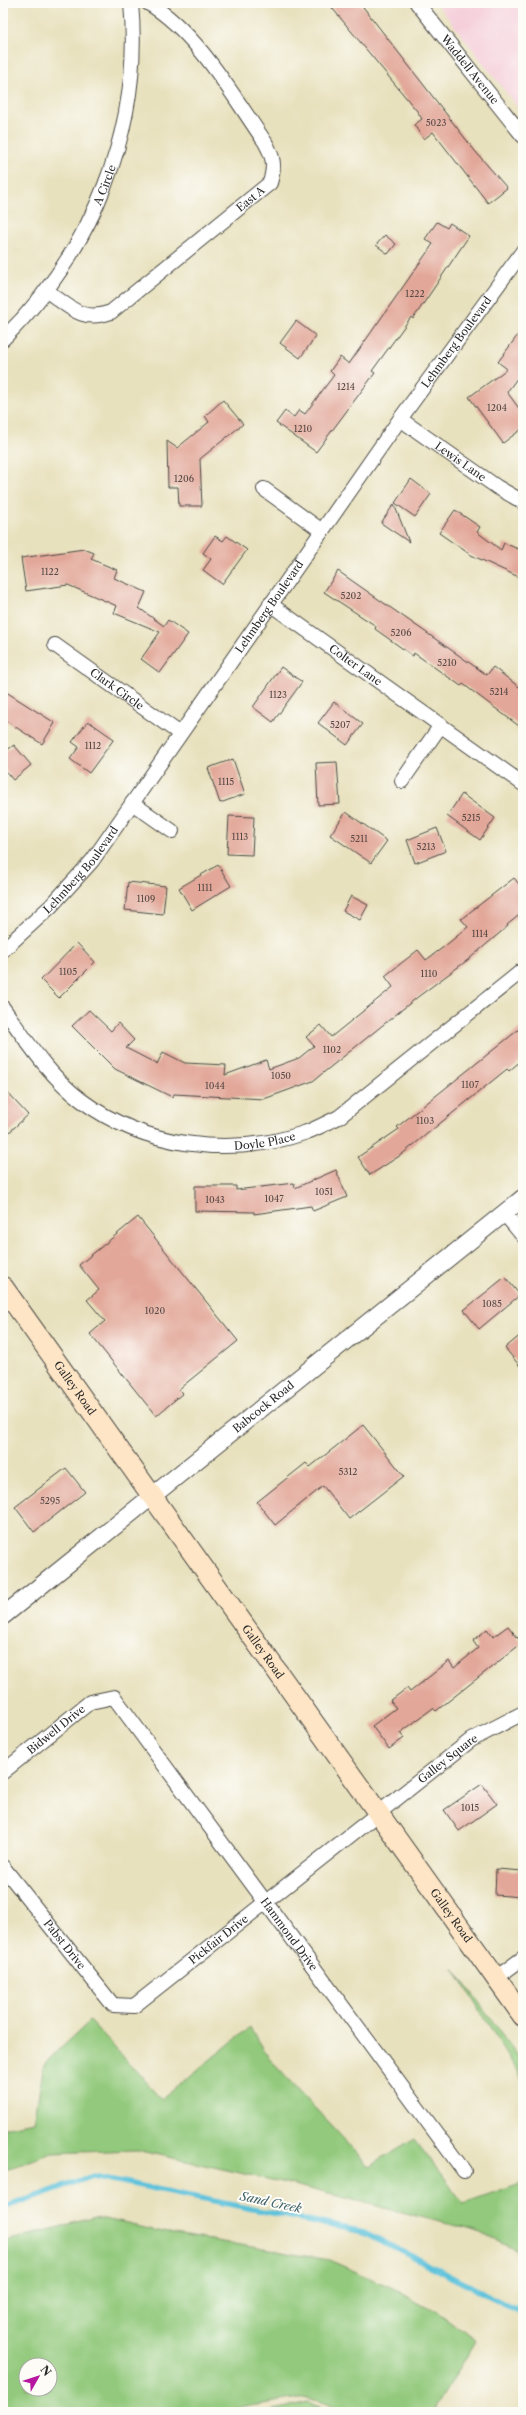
<svg xmlns="http://www.w3.org/2000/svg" width="526" height="2415" font-family="'Libre Caslon Text',serif">
	<style>
		.built { fill: #f5cfdb }
		.green { fill: #92c97b; stroke: #5e7a53; fill-rule: evenodd }
		.lines { fill: none; stroke-linecap: round; stroke-linejoin: round }
		.stream { stroke: #5dc2db; stroke-width: 5.5 }
		.building { fill: #e2a799 }
		.minor-casing { stroke: #474641; stroke-width: 16 }
		.tertiary-casing { stroke: #474641; stroke-width: 19 }
		.secondary-casing { stroke: #474641; stroke-width: 22 }
		.minor { stroke: #fff; stroke-width: 14 }
		.tertiary { stroke: #fff; stroke-width: 17 }
		.secondary { stroke: #fde5c5; stroke-width: 20 }
		.labels { text-anchor: middle; dominant-baseline: central; stroke-width: 4; stroke-linejoin: round; paint-order: stroke }
		.number-label { font-size: 9px; fill: #594a46 }
		.street-label { font-size: 11px; fill: #2b2b2b; stroke: #fdfcf7 }
		.water-label { font-size: 12px; font-style: italic; fill: #3c6069; stroke: #fdfcf7 }
	</style>
	<rect width="100%" height="100%" fill="#fdfcf7"/>
	<filter id="ink" filterUnits="userSpaceOnUse"><feTurbulence type="fractalNoise" baseFrequency=".025" numOctaves="2"/><feDisplacementMap in="SourceGraphic" scale="8" xChannelSelector="R" yChannelSelector="G"/><feConvolveMatrix kernelMatrix="1 2 1 2 8 2 1 2 1" color-interpolation-filters="sRGB"/></filter>
	<filter id="wash" filterUnits="userSpaceOnUse"><feTurbulence type="fractalNoise" baseFrequency=".012" numOctaves="4" result="noise"/><feDisplacementMap in="SourceGraphic" scale="16" xChannelSelector="R" yChannelSelector="G"/><feGaussianBlur stdDeviation="0.9" result="paint"/><feColorMatrix in="noise" values="0 0 0 0 0 0 0 0 0 0 0 0 0 0 0 0 0 1.4 0 .05"/><feComposite in="paint" operator="in"/></filter>
	<g filter="url(#wash)">
		<rect width="100%" height="100%" fill="#e8e1be"/>
		<polygon class="built" points="436,3 523,3 523,114 445,14"/>
		<g class="green">
			<polygon points="454,1968 523,2063 523,2081"/>
			<polygon points="90,2021 162,2099 250,2027 272,2062 369,2166 414,2139 464,2204 523,2183 523,2253 476,2231 294,2185 137,2150 51,2153 3,2171 3,2128 34,2122 44,2064"/>
			<path d="M96,2217L163,2232L329,2260L391,2287L439,2313L476,2341L433,2412H340L328,2404L304,2397L215,2412H3V2242ZM26,2365H50V2389H26Z"/>
			<polygon points="308,2402 329,2412 264,2412"/>
		</g>
		<g class="lines">
			<polyline class="stream" points="3,2208 93,2176 364,2232 523,2313"/>
		</g>
		<g id="blocks">
			<g class="building">
				<polygon points="328,3 360,3 475,151 507,188 488,203 433,132 424,139 414,125 422,119 417,111"/>
				<polygon points="437,222 447,228 450,223 469,236 413,319 411,317 372,371 375,373 316,452 276,423 285,411 294,417 299,410 305,414 334,375 330,371 340,357 349,364 433,244 425,239"/>
				<polygon points="385,235 396,244 388,254 376,245"/>
				<polygon points="296,321 316,336 300,358 280,343"/>
				<polygon points="523,328 523,381 518,377 507,392 523,414 523,428 503,443 469,397 507,369 498,362"/>
				<polygon points="223,400 243,424 200,459 202,506 179,506 178,487 168,487 167,441 177,448 209,422 205,416"/>
				<polygon points="411,479 431,494 415,517 395,503"/>
				<polygon points="394,504 409,542 381,523"/>
				<polygon points="455,510 480,527 477,532 501,550 504,543 523,551 523,579 471,555 439,533"/>
				<polygon points="215,536 223,541 227,536 247,550 222,584 203,570 211,559 203,553"/>
				<polygon points="84,549 94,553 91,559 117,570 114,578 146,592 139,608 164,626 168,620 188,634 160,673 141,659 160,632 114,613 117,606 68,585 26,591 21,558"/>
				<polygon points="338,571 487,675 493,667 523,690 523,729 463,684 461,686 414,653 413,656 375,629 376,626 324,592"/>
				<polygon points="281,667 302,682 273,722 253,707"/>
				<polygon points="3,690 55,723 42,744 3,719"/>
				<polygon points="334,702 363,724 347,745 318,723"/>
				<polygon points="88,721 114,739 89,773 70,759 79,747 72,742"/>
				<polygon points="14,745 31,765 13,780 3,768 3,753"/>
				<polygon points="233,759 245,794 220,803 208,768"/>
				<polygon points="337,762 340,804 318,805 316,763"/>
				<polygon points="462,794 495,818 480,840 447,816"/>
				<polygon points="346,812 387,841 371,863 330,835"/>
				<polygon points="229,816 254,817 252,855 227,854"/>
				<polygon points="437,828 446,851 415,863 407,840"/>
				<polygon points="218,865 231,886 192,910 179,888"/>
				<polygon points="514,878 523,889 523,912 507,925 508,926 469,959 419,996 313,1081 264,1099 174,1094 172,1097 115,1069 72,1026 89,1010 111,1031 118,1023 134,1040 126,1048 157,1064 163,1052 185,1063 226,1065 225,1075 266,1060 269,1069 299,1058 314,1046 306,1037 321,1025 331,1037 393,987 385,976 418,950 426,960 445,946 468,927 461,919"/>
				<polygon points="128,882 166,886 163,914 125,910"/>
				<polygon points="351,896 368,905 360,920 343,911"/>
				<polygon points="77,943 95,962 59,998 41,980"/>
				<polygon points="523,1026 523,1059 509,1071 507,1069 401,1155 370,1175 358,1157 399,1129 397,1127"/>
				<polygon points="3,1088 28,1115 3,1138"/>
				<polygon points="336,1170 347,1197 313,1211 311,1206 254,1214 254,1212 195,1211 195,1186 236,1186 236,1190 294,1183 295,1188"/>
				<polygon points="138,1217 238,1341 179,1389 183,1393 156,1416 90,1334 105,1321 87,1300 99,1290 79,1265"/>
				<polygon points="505,1277 520,1295 479,1329 464,1310"/>
				<polygon points="523,1333 523,1370 505,1348"/>
				<polygon points="363,1425 404,1476 349,1519 323,1486 275,1525 257,1502 306,1463 310,1467"/>
				<polygon points="66,1468 85,1492 34,1532 15,1507"/>
				<polygon points="508,1626 522,1643 436,1711 433,1708 400,1733 404,1738 389,1749 372,1726 396,1708 390,1701 407,1688 410,1692 449,1661 454,1668 478,1648 473,1641 487,1629 493,1637"/>
				<polygon points="482,1784 497,1804 459,1831 444,1810"/>
				<polygon points="496,1869 523,1871 523,1897 495,1895"/>
			</g>
		</g>
	</g>
	<g filter="url(#ink)">
		<use href="#blocks" fill-opacity="0" stroke="#474641" stroke-width="1"/>
		<g class="lines">
			<defs>
				<g id="minor">
					<path id="s1" d="M417,3L523,136"/>
					<path id="s2" d="M47,291C70,307 82,323 111,312L270,183C275,165 274,158 265,142C233,96 197,32 148,3"/>
					<path id="s3" d="M3,339C92,252 143,128 131,3"/>
					<path id="s4" d="M400,419L497,487L523,502"/>
					<polyline points="264,489 322,531"/>
					<path id="s5" d="M270,604L523,784"/>
					<path id="s6" d="M55,645L179,733"/>
					<polyline points="402,781 441,725"/>
					<polyline points="132,803 172,831"/>
					<path id="s7" d="M3,950L51,906L92,861L400,419L523,251"/>
					<path id="s8" d="M3,1008C26,1040 49,1076 81,1100C144,1147 230,1158 304,1133C316,1129 328,1122 339,1117L523,970"/>
					<polyline points="504,1213 523,1236"/>
					<path id="s9" d="M3,1772L90,1702L114,1697L464,2171"/>
					<path id="s10" d="M3,1867L113,2005L134,2006L471,1740L523,1713"/>
					<polyline points="496,1978 523,1958"/>
				</g>
				<g id="tertiary">
					<path id="s11" d="M3,1616L523,1198"/>
				</g>
				<g id="secondary">
					<path id="s12" d="M3,1287L523,2016"/>
				</g>
			</defs>
			<use href="#minor" class="minor-casing"/>
			<use href="#tertiary" class="tertiary-casing"/>
			<use href="#secondary" class="secondary-casing"/>
			<use href="#minor" class="minor"/>
			<use href="#tertiary" class="tertiary"/>
			<use href="#secondary" class="secondary"/>
		</g>
	</g>
	<g class="labels">
		<g class="number-label">
			<text x="436" y="122">5023</text>
			<text x="415" y="293">1222</text>
			<text x="346" y="386">1214</text>
			<text x="497" y="407">1204</text>
			<text x="303" y="428">1210</text>
			<text x="184" y="478">1206</text>
			<text x="50" y="571">1122</text>
			<text x="351" y="595">5202</text>
			<text x="401" y="632">5206</text>
			<text x="447" y="662">5210</text>
			<text x="499" y="691">5214</text>
			<text x="278" y="694">1123</text>
			<text x="340" y="724">5207</text>
			<text x="93" y="745">1112</text>
			<text x="226" y="781">1115</text>
			<text x="471" y="817">5215</text>
			<text x="240" y="836">1113</text>
			<text x="359" y="838">5211</text>
			<text x="426" y="846">5213</text>
			<text x="205" y="887">1111</text>
			<text x="146" y="898">1109</text>
			<text x="480" y="933">1114</text>
			<text x="68" y="971">1105</text>
			<text x="429" y="973">1110</text>
			<text x="332" y="1049">1102</text>
			<text x="281" y="1075">1050</text>
			<text x="470" y="1084">1107</text>
			<text x="215" y="1085">1044</text>
			<text x="425" y="1120">1103</text>
			<text x="324" y="1191">1051</text>
			<text x="274" y="1198">1047</text>
			<text x="215" y="1199">1043</text>
			<text x="492" y="1303">1085</text>
			<text x="155" y="1310">1020</text>
			<text x="348" y="1471">5312</text>
			<text x="50" y="1500">5295</text>
			<text x="470" y="1807">1015</text>
		</g>
		<g class="street-label">
			<text stroke="none"><textPath href="#s1" startOffset="85">Waddell Avenue</textPath></text>
			<text stroke="none"><textPath href="#s3" startOffset="186">A Circle</textPath></text>
			<text stroke="none"><textPath href="#s2" startOffset="251">East A</textPath></text>
			<text stroke="none"><textPath href="#s7" startOffset="760">Lehmberg Boulevard</textPath></text>
			<text stroke="none"><textPath href="#s4" startOffset="74">Lewis Lane</textPath></text>
			<text stroke="none"><textPath href="#s7" startOffset="436">Lehmberg Boulevard</textPath></text>
			<text stroke="none"><textPath href="#s5" startOffset="105">Colter Lane</textPath></text>
			<text stroke="none"><textPath href="#s6" startOffset="76">Clark Circle</textPath></text>
			<text stroke="none"><textPath href="#s7" startOffset="112">Lehmberg Boulevard</textPath></text>
			<text stroke="none"><textPath href="#s8" startOffset="315">Doyle Place</textPath></text>
			<text stroke="none"><textPath href="#s12" startOffset="124">Galley Road</textPath></text>
			<text stroke="none"><textPath href="#s11" startOffset="334">Babcock Road</textPath></text>
			<text stroke="none"><textPath href="#s12" startOffset="448">Galley Road</textPath></text>
			<text stroke="none"><textPath href="#s9" startOffset="68">Bidwell Drive</textPath></text>
			<text stroke="none"><textPath href="#s10" startOffset="597">Galley Square</textPath></text>
			<text stroke="none"><textPath href="#s12" startOffset="772">Galley Road</textPath></text>
			<text stroke="none"><textPath href="#s9" startOffset="431">Hammond Drive</textPath></text>
			<text stroke="none"><textPath href="#s10" startOffset="305">Pickfair Drive</textPath></text>
			<text stroke="none"><textPath href="#s10" startOffset="99">Pabst Drive</textPath></text>
		</g>
		<g class="water-label">
			<text transform="translate(271 2202) rotate(12)">Sand Creek</text>
		</g>
	</g>
	<rect width="526" height="2415" fill="none" stroke="#fdfcf7" stroke-width="16"/>
	<g transform="translate(38 2377) rotate(51)"><circle r="19" fill="#fdfcf7" stroke="#a9a8a5"/>
	<path d="M0-3L7 15L0 10L-7 15Z" fill="#b5179e"/>
	<text y="-6" font-size="11" font-weight="bold" text-anchor="middle" fill="#2b2b2b">N</text>
	</g>
</svg>
